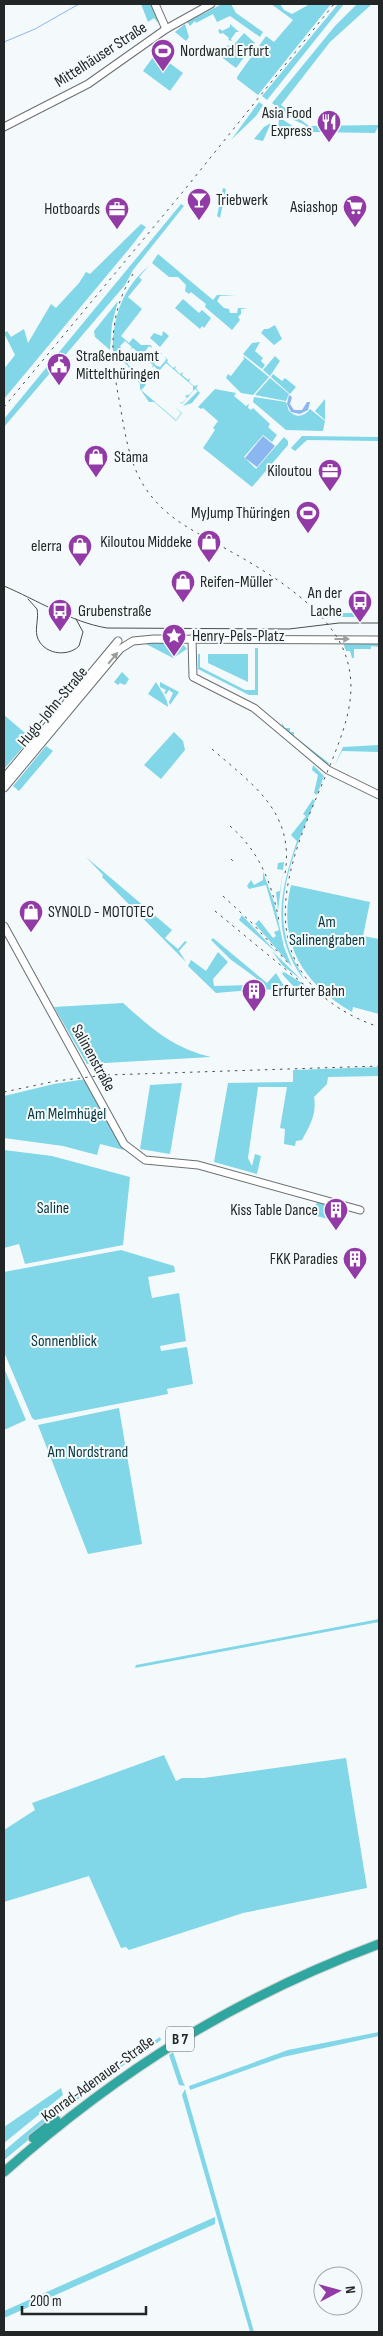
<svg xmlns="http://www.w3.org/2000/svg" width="383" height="2336" font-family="'Sofia Sans Condensed',sans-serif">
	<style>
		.green { fill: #81d6e7 }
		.water { fill: #8bb7f0 }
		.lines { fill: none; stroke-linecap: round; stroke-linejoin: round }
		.stream { stroke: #8bb7f0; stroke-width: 1 }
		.secondary-casing { stroke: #6a6f70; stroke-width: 9 }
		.highway-casing { stroke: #d3d4d4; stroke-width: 11 }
		.secondary { stroke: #fff; stroke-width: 7 }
		.highway { stroke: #2fa6a0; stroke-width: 9 }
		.tram { stroke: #4b4e4e; stroke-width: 1 }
		.rail { stroke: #4b4e4e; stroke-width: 1; stroke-dasharray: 2.5 5; stroke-linecap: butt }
		.oneway { fill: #9c9d9d }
		.labels { text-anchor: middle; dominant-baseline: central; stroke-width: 4; stroke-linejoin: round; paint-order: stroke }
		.shield { fill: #f4fafb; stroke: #626666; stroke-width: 1 }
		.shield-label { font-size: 15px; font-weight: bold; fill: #232626 }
		.poi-label { font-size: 16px; fill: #232626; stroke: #f4fafb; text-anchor: end }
		.street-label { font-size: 16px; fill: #232626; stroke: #f4fafb }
		.park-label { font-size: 16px; fill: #08373f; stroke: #f4fafb }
	</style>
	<rect width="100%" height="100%" fill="#f4fafb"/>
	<g class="green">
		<polygon points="141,4 151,4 159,24 154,18 148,22"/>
		<polygon points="222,4 231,4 236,13 263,32 260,37 230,16 217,22 213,14 196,23 195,21 190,26 187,22"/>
		<polygon points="271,4 280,4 284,10 292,14 310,4 331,4 258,95 237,79 237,77 266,36 274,42 293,20"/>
		<polygon points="338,4 344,4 267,100 262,96"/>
		<polygon points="357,4 372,4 330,42 281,105 309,126 379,125 375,133 311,132 305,125 294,120 272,103 335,26"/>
		<polygon points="185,24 189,37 186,41 175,32"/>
		<polygon points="230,24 239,32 236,32 231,39 232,41 228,40 229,38 223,33 220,34 218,30 220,29 222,31 230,27"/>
		<polygon points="244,33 255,43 236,68 220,56 228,45 232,47"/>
		<polygon points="156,53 183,73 170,91 143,71"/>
		<polygon points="259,102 263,105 256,116 231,140"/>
		<polygon points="279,117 297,129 292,138 278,134"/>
		<polygon points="271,123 263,141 254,139 264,127"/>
		<polygon points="223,188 226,189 220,218 217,216"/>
		<polygon points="181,204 184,206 133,270 125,285 4,427 4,419"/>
		<polygon points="141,224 146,227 133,244 4,399 4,369 15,355 4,333 7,331 11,337 24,329 28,343 51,304 56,308 79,283 86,272 90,274"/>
		<polygon points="158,254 213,300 217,295 236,295 220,296 217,301 224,308 229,309 230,313 237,313 238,308 248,308 241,309 241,314 238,317 240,320 232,330 205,307 206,304 191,292 189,294 185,291 186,285 178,277 169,277 152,263"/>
		<path d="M149,266L139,277L142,280L128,297L142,309L121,336L129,343L133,338L141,345H151L152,348L149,346L144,353L151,359L157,353L156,349L162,354H158L153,360L155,365L160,367L166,360L165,357L168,360L167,362L173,368L176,366L175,369L180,374L183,372L182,375L188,380L190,378L189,382L194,386L198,385L196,388L200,393L192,403L183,406L198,391L195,389L182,404L179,402L182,403L187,398L185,396L188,395L186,394L189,395L193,391V386L166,363L159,371L154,366L152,368L153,365L147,360L145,362L146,359L140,354L137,355L139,353L133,348L130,349L132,347L125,341L120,346L122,350L120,352L136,376L146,385L141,390L176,420L181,413L175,407L182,413L176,421L154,402H149L140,389V384L127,365L113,353C112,319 122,288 149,266Z"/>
		<polygon points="183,299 199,313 202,310 211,318 204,328 202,326 200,329 175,308"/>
		<polygon points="118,301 112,324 110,350 95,337 94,331"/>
		<polygon points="275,325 282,339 274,345 261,333 264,329 268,329"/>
		<polygon points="163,331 169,336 160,347 150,338 154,333 162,336"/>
		<polygon points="260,342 255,351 263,358 261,361 265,365 262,369 243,354 252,343"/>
		<polygon points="243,356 269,377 253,395 241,393 226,378 228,374 231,376 244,359"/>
		<polygon points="275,356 280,361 270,376 263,370"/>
		<polygon points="273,374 282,381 285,378 296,387 290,394 271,377"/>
		<polygon points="270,378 289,394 286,401 255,395"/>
		<polygon points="215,389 236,393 234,396 246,406 249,404 248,408 251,410 253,408 270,424 268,427 277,435 272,442 263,435 244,457 256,469 284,437 288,441 288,445 252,487 203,448 215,430 213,428 218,421 203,408 201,409 198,407"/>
		<path d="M254,397L286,402L289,411C296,418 304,417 310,409L325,421L323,431L286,430L253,402Z"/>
		<polygon points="325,399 325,420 315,411"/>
		<polygon points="302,436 379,437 379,441 307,440 295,451 291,448"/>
		<polygon points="331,608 331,613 358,613 362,617 337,617 324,609"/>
		<polygon points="144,643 182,643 187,649 173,658"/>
		<polygon points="343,643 379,643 379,647 371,646 371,649 354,649 354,658 352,658 350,651 346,651"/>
		<polygon points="255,648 258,648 258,695 249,695 198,669 198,654 200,654 200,667 245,690 255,690"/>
		<polygon points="208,654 248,654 248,682 208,663"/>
		<polygon points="122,672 129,679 125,685 120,683 118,685 114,682"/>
		<path d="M156,682C160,689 168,699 168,707L148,694Z"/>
		<polygon points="160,682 179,692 170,705 169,702 173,693 169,690 166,694 164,693 166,690 160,687"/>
		<polygon points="4,715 31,738 4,769"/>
		<polygon points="282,723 285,728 290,728 290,732 294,732 294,736 329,763 328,765 282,727"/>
		<polygon points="174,732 183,741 185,750 161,779 144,765"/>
		<polygon points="379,745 379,752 342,751 334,767 343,747"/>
		<polygon points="46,746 53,751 19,791 13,786"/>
		<polygon points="313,765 324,776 317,795 314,793 318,775 312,770"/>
		<path d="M313,799L315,801C297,845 274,893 287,942C290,956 299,967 304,980C270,933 280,892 297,841L291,835L306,816L303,814Z"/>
		<polygon points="285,854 278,911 276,892 280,891 283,870 277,869 278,863 284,862"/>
		<polygon points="86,857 172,930 165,938 178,949 185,941 187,942 179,951 186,962 102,877 103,875"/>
		<polygon points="263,872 274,902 284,947 292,967 255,924 259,920 273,938 276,936 274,932 279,930 266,885 249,889 247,886 251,880 254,885 263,880"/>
		<path d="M291,885L370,902L363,936L379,939V1014L353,1007L352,1012C303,984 277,942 291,885Z"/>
		<polygon points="242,915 278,954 239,920"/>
		<polygon points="213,938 267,983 276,973 284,986 282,989 257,990 256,978 230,959 211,940"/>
		<polygon points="272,951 302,980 283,966"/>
		<polygon points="218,952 228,962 213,979 214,986 251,985 251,982 251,990 216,993 188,966 191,960 206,971"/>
		<polygon points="284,972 302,983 313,996 299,996 305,992 294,987 282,974"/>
		<path d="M123,1003C152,1029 173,1048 211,1057L87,1064L54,1007Z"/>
		<path d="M379,1067V1076L328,1077L327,1084L314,1097C317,1114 310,1125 302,1140L296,1141L295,1146L284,1144L285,1129L280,1128L287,1087H258L248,1158L252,1166L255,1154L261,1156L257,1174L214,1162L228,1083L293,1082V1070Z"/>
		<polygon points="86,1079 124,1150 100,1144 97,1155 63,1146 4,1138 4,1096 54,1084"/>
		<polygon points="182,1083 170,1154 140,1149 150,1085"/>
		<polygon points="4,1150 52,1156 130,1177 123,1245 25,1264 19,1244 4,1248"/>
		<polygon points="317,1202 335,1207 332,1220 313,1215"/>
		<polygon points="121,1250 174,1266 175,1272 148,1277 152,1298 179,1293 186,1341 160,1346 161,1351 187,1347 193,1384 167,1389 168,1394 35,1420 32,1418 4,1352 4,1272"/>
		<polygon points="4,1368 26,1420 4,1430"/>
		<polygon points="119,1408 142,1544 88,1554 38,1425"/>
		<polygon points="379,1619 379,1622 135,1668 136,1665"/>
		<polygon points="164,1755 176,1781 182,1778 204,1778 346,1758 367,1888 243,1913 129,1950 126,1947 121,1948 89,1876 4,1902 4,1830 35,1810 32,1803"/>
		<polygon points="379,2032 379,2036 283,2057 190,2090 189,2086 288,2050"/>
		<path d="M160,2037L161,2040L100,2081L4,2160V2151C53,2108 105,2072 160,2037Z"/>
		<polygon points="173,2052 183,2082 185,2086 179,2085 169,2055"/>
		<polygon points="61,2088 63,2095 4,2143 4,2127"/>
		<polygon points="185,2089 254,2332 250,2332 182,2095"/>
		<polygon points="215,2217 215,2224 4,2318 4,2311"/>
	</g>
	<g class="water">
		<polygon points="289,395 292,397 290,404 294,410 302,410 307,402 310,402 308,410 300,414 291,412 287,404"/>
		<polygon points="263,436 275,446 257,467 245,458"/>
	</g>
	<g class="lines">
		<polyline class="stream" points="4,42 35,29 79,4"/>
		<defs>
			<g id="secondary">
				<polyline points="155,4 166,29"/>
				<polyline points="4,127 88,84 166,29 211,4"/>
				<polyline points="192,639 193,677 254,708 328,770 379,795"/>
				<polyline points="4,778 118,641"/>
				<polyline points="4,788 120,649 133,641 154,639 379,640"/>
				<polyline points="4,926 124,1144 145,1160 198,1165 360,1210"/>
			</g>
			<g id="highway">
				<polyline points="33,2138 56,2120"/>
				<path d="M4,2172C121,2069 233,1999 379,1944"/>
			</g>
		</defs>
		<use href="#secondary" class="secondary-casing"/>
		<use href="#highway" class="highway-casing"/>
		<use href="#secondary" class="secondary"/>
		<use href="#highway" class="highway"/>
		<g class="tram">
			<path d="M4,586C37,600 71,622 107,628L289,629L339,623H379"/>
			<path d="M28,599L37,609C39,618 35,627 37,636C42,654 67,658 79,646L83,632L76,619"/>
		</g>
		<g class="rail">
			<path d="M133,274C109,313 110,351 118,394C124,425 127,459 144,486C166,520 195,531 228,550C268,572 326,607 344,651C359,689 347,722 333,758C309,818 266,897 295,960C312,995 344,1015 379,1027"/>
			<polyline points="4,407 186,188 334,4"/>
			<path d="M212,749C253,785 295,812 285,874"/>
			<path d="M230,826C259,851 272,883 279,921"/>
			<polyline points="231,859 235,863"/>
			<polyline points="223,896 253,924 289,964"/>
			<polyline points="215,911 307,987"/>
			<polyline points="4,1092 56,1081 106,1075 379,1066"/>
		</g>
	</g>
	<defs><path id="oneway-solid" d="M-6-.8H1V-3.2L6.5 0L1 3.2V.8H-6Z" transform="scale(1.25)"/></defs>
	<g class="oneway">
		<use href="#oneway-solid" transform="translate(342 639)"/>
		<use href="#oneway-solid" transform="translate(113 658) rotate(-50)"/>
	</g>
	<defs>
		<symbol id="stadium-pin" viewBox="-11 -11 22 30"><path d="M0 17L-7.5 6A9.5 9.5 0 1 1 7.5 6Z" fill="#923aa6" stroke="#f4fafb"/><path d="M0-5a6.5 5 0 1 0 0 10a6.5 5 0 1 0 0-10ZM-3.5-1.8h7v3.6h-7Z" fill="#fff"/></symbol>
		<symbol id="restaurant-pin" viewBox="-11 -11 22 30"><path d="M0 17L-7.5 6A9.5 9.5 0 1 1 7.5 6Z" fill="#923aa6" stroke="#f4fafb"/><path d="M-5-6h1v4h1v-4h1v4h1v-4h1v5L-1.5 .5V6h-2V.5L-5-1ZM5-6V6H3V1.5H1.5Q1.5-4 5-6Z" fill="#fff"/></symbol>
		<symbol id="bar-pin" viewBox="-11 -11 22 30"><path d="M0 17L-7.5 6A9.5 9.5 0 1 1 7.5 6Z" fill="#923aa6" stroke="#f4fafb"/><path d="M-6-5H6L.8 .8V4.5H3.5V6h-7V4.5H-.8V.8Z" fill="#fff"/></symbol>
		<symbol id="supermarket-pin" viewBox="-11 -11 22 30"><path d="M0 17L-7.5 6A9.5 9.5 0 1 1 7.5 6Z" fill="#923aa6" stroke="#f4fafb"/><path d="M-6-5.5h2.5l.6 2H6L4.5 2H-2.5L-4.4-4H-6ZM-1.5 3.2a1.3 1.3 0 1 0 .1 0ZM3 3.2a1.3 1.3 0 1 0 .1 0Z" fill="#fff"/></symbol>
		<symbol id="office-pin" viewBox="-11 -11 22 30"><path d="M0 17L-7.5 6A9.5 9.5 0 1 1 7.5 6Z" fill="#923aa6" stroke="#f4fafb"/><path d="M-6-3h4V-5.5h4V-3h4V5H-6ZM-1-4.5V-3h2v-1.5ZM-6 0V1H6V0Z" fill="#fff"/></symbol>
		<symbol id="civic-pin" viewBox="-11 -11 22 30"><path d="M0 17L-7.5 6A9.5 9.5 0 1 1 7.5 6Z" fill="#923aa6" stroke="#f4fafb"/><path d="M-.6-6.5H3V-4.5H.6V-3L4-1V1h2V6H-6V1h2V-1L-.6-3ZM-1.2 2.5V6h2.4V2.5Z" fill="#fff"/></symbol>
		<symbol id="shop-pin" viewBox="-11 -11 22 30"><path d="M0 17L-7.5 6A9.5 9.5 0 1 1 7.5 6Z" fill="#923aa6" stroke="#f4fafb"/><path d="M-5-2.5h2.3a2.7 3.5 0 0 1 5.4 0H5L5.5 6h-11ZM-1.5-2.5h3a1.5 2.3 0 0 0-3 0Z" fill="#fff"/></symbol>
		<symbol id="bus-pin" viewBox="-11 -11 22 30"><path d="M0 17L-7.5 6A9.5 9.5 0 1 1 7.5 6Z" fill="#923aa6" stroke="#f4fafb"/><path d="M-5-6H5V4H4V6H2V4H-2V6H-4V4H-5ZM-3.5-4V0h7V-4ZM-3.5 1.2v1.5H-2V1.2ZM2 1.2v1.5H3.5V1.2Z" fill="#fff"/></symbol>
		<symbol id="sight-pin" viewBox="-11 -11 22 30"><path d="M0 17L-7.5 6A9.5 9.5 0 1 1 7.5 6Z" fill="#923aa6" stroke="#f4fafb"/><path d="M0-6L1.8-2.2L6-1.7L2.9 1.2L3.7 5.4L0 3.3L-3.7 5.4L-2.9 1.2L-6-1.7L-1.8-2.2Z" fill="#fff"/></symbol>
		<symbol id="building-pin" viewBox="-11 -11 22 30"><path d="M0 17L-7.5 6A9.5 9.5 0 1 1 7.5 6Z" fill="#923aa6" stroke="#f4fafb"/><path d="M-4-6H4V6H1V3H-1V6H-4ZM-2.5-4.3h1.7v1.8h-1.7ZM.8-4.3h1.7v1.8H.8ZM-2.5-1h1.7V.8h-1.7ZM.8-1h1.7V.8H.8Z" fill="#fff"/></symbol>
	</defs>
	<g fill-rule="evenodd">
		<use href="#stadium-pin" x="149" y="37" width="28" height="38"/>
		<use href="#restaurant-pin" x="315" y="108" width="28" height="38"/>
		<use href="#bar-pin" x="185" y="186" width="28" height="38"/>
		<use href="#supermarket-pin" x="341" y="193" width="28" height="38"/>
		<use href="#office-pin" x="103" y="195" width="28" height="38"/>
		<use href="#civic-pin" x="45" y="351" width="28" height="38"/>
		<use href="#shop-pin" x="82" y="443" width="28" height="38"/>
		<use href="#office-pin" x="316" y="457" width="28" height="38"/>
		<use href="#stadium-pin" x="294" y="499" width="28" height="38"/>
		<use href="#shop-pin" x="195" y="528" width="28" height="38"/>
		<use href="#shop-pin" x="66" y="532" width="28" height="38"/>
		<use href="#shop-pin" x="169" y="568" width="28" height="38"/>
		<use href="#bus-pin" x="346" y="588" width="28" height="38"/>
		<use href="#bus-pin" x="46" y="597" width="28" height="38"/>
		<use href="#sight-pin" x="160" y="622" width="28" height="38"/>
		<use href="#shop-pin" x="17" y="898" width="28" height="38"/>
		<use href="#building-pin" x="240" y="977" width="28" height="38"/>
		<use href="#building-pin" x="322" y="1196" width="28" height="38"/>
		<use href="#building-pin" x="341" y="1245" width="28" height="38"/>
	</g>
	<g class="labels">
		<rect class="shield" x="166" y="2026.5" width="28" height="25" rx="4"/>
		<g class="shield-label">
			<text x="180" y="2039">B 7</text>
		</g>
		<g class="poi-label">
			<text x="180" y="51" text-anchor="start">Nordwand Erfurt</text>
			<text x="312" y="113">Asia Food<tspan x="312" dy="18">Express</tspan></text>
			<text x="216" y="200" text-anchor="start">Triebwerk</text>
			<text x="338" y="207">Asiashop</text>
			<text x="100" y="209">Hotboards</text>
			<text x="76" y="356" text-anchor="start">Straßenbauamt<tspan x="76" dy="18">Mittelthüringen</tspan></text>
			<text x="114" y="457" text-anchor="start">Stama</text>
			<text x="312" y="471">Kiloutou</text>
			<text x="290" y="513">MyJump Thüringen</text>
			<text x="192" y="542">Kiloutou Middeke</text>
			<text x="62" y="546">elerra</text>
			<text x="200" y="582" text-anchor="start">Reifen-Müller</text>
			<text x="342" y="593">An der<tspan x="342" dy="18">Lache</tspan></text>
			<text x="78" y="611" text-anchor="start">Grubenstraße</text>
			<text x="192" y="636" text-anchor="start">Henry-Pels-Platz</text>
			<text x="48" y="912" text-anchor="start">SYNOLD - MOTOTEC</text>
			<text x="272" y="991" text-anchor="start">Erfurter Bahn</text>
			<text x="318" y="1210">Kiss Table Dance</text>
			<text x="338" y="1259">FKK Paradies</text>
		</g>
		<g class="street-label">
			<text transform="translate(101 55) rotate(-33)">Mittelhäuser Straße</text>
			<text transform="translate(53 707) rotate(-50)">Hugo-John-Straße</text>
			<text transform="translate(93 1058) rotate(61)">Salinenstraße</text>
			<text transform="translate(98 2079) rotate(-36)">Konrad-Adenauer-Straße</text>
		</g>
		<g class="park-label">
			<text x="327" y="922">Am<tspan x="327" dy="18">Salinengraben</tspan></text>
			<text x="67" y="1114">Am Melmhügel</text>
			<text x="53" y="1208">Saline</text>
			<text x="64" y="1341">Sonnenblick</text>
			<text x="88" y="1452">Am Nordstrand</text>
		</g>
	</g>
	<rect width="383" height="2336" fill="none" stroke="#232626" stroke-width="10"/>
	<g transform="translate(338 2291) rotate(84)"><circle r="24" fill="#f4fafb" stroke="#a0a5a6"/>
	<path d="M0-4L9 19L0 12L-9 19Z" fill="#923aa6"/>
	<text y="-8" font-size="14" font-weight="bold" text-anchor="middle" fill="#232626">N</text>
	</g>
	<path d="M22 2306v8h124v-8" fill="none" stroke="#232626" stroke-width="2.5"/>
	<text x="30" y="2306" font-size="15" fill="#232626" stroke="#f4fafb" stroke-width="4" paint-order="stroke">200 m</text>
</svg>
